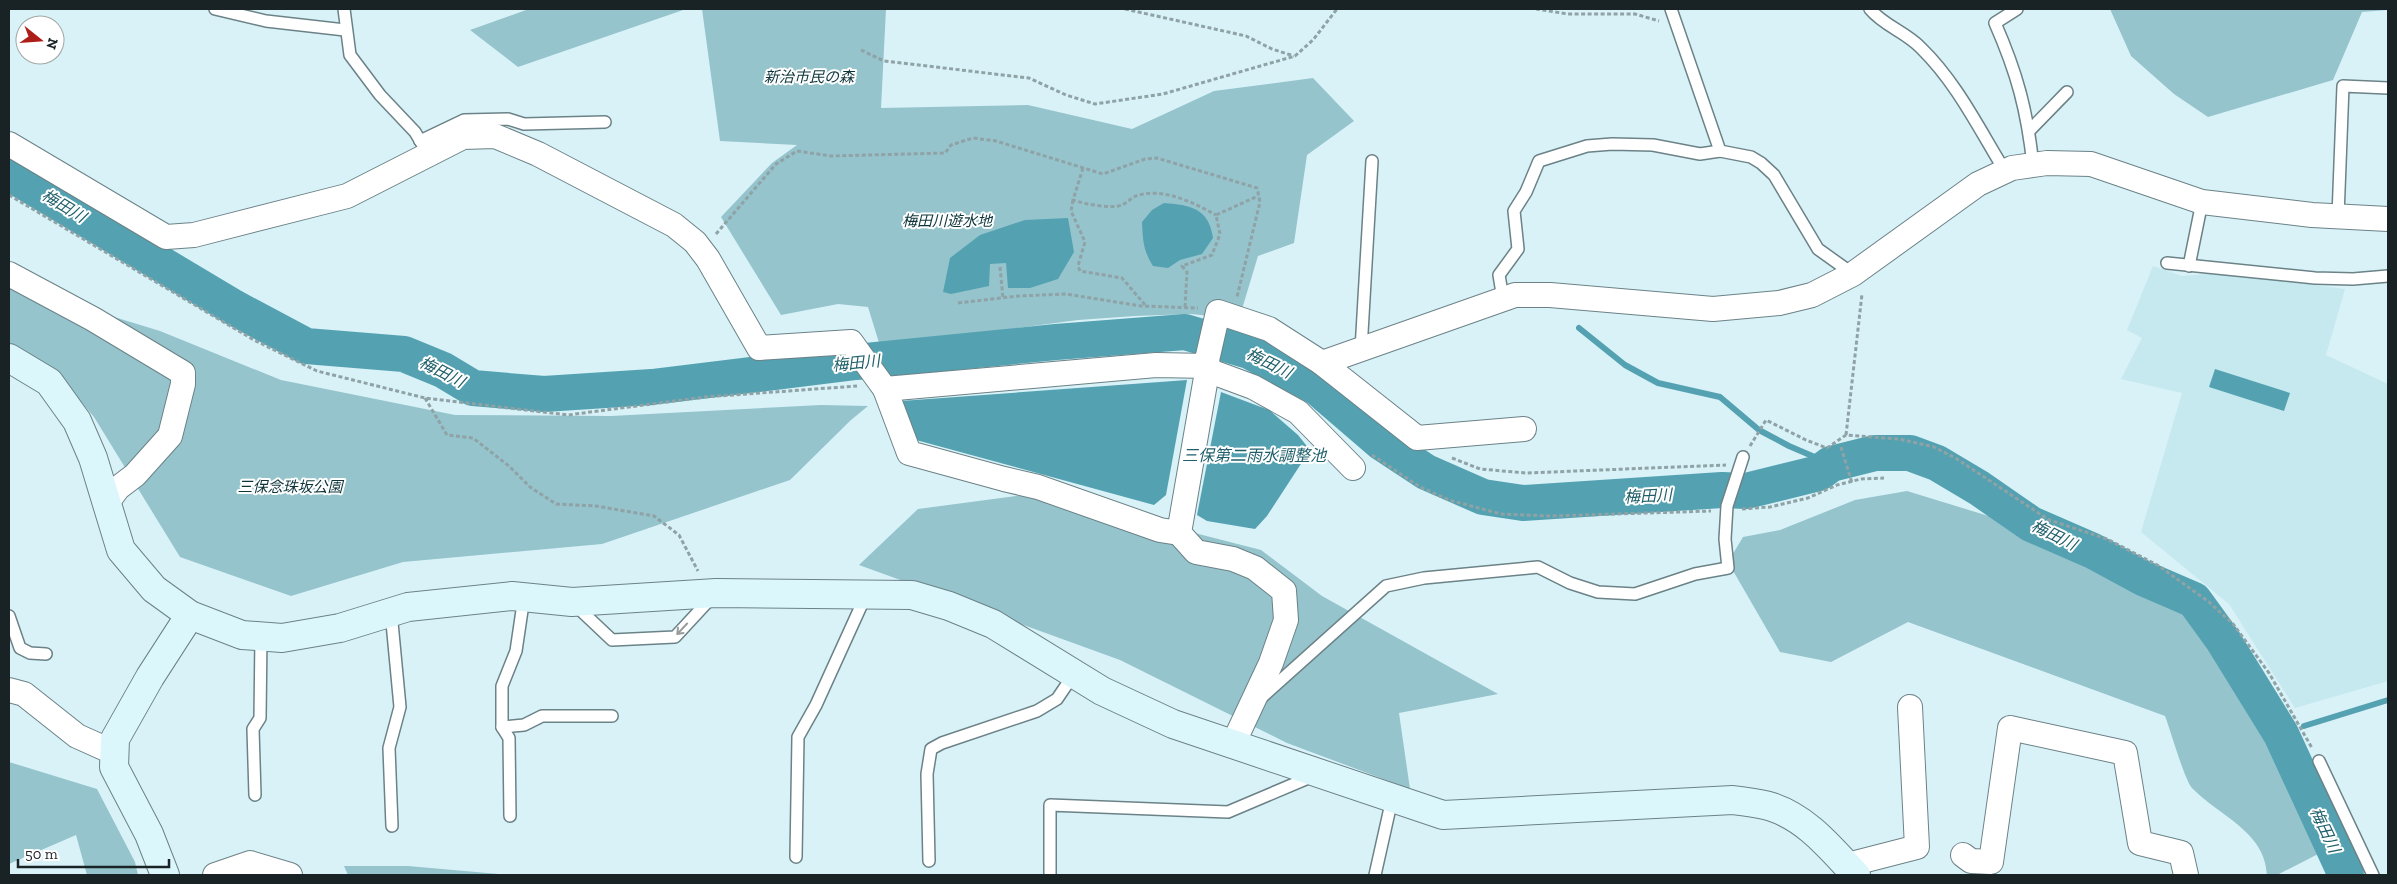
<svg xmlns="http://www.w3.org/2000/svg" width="2397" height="884" font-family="'Zilla Slab','Noto Sans JP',serif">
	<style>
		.built { fill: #c6e8ef }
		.green { fill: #95c4cd }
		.water { fill: #54a2b1 }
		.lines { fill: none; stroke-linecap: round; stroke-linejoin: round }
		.stream { stroke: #54a2b1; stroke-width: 6 }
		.river { stroke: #54a2b1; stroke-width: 36 }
		.lane-casing { stroke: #6b8287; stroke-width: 14 }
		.street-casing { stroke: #6b8287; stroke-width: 26 }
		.secondary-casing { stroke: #6b8287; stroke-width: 30 }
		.path { stroke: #8fa2a6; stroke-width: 3; stroke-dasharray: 4 2.5; stroke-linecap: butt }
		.lane { stroke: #fff; stroke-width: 11 }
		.street { stroke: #fff; stroke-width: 24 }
		.secondary { stroke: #dcf7fc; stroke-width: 28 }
		.oneway { stroke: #989c9c }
		.labels { text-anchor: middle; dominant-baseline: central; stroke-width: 4; stroke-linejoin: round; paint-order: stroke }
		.park-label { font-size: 15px; font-style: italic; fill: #0d343a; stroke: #fff }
		.water-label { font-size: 16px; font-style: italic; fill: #20606b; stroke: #fff }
	</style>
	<rect width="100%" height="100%" fill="#d9f2f8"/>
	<polygon class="built" points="2153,266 2182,276 2220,273 2345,289 2326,355 2388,384 2388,681 2295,708 2229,604 2141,532 2182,393 2121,379 2142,338 2127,330"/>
	<g class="green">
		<polygon points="529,9 686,9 518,67 470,30"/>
		<polygon points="702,9 886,9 881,108 1028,105 1132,129 1214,91 1313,78 1354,121 1307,155 1294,243 1258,256 1239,319 1191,314 1135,316 1078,320 880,346 868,307 838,304 781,315 721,217 772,163 797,145 720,141"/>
		<polygon points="2110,9 2388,9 2388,10 2362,12 2333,80 2208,117 2174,94 2131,56"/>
		<polygon points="9,285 160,331 281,380 455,415 611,416 821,405 868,406 851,420 790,480 602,544 403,562 291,596 180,557 94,417 63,381 9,349"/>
		<path d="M1907,491L2109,553L2225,628L2320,853L2277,875H2267C2265,831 2219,816 2192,788C2185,781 2170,729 2165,716L1908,622L1831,662L1780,652L1728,562L1743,537L1780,530L1855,500Z"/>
		<polygon points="1039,493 1261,550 1322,596 1498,694 1399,713 1410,789 1287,743 1120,660 859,565 918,509"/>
		<polygon points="9,762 97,789 135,862 138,875 87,875 76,835 9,864"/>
		<polygon points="344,866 408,866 511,875 348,875"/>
	</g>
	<g class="water">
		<path d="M1164,203C1190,205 1209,208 1213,238L1202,254L1180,260L1168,268L1153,266C1143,250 1143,241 1142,222L1152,210Z"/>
		<polygon points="1068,218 1074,252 1058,279 1030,288 1008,288 1006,263 990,264 989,286 951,294 943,292 950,258 980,235 1025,220"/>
		<polygon points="2215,369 2290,393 2284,411 2209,387"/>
		<polygon points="1187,380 1166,495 1154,505 916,440 901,401"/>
		<polygon points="1221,392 1269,410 1298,435 1310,450 1267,516 1255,529 1207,521 1197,515"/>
	</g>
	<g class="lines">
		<g class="stream">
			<polyline points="1579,328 1625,365 1658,383 1720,397 1759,430 1789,446 1831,464"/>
			<polyline points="2304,726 2388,700"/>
		</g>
		<polyline class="river" points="9,173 233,307 306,346 404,354 443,370 473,388 544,394 652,387 856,362 1056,342 1185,332 1249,351 1318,388 1382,443 1426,472 1483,497 1523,503 1722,490 1746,491 1819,473 1831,464 1875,453 1910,453 1937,463 1979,488 2031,524 2093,551 2143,578 2194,600 2223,640 2281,734 2346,875"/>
		<defs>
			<g id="lane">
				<polyline points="215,9 266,21 345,30"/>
				<polyline points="344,9 350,55 380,95 415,132 424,147"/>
				<polyline points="1671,9 1720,151"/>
				<path d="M1870,9C1884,26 1906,32 1921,48C1957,83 1979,129 2005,171"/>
				<path d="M2017,9L1995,23C2017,73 2027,110 2033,165"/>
				<polyline points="2029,131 2067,92"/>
				<polyline points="420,141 464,120 508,119 524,124 605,122"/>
				<polyline points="2338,216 2343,86 2388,88"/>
				<polyline points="2167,263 2315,278 2353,279 2388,276"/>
				<polyline points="2189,266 2202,202"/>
				<polyline points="1503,299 1499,275 1518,249 1514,211 1526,192 1539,161 1587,146 1612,144 1653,145 1700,154 1720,151 1751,157 1761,163 1774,175 1818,249 1853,274"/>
				<polyline points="1361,350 1372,161"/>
				<polyline points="575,605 612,640 675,637 713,596"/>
				<polyline points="391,612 400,707 389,748 392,826"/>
				<polyline points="9,616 20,648 30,653 46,654"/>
				<polyline points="1261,698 1386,586 1424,578 1538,567 1570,583 1598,592 1635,594 1695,574 1728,568 1725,539 1727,506 1743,457"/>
				<polyline points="502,727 524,725 542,716 612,716"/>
				<polyline points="2319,761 2373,875"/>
				<polyline points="255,795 253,729 260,718 261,636"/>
				<polyline points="510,816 509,738 502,727 502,686 516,651 524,597"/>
				<polyline points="796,857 798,737 816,705 866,595"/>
				<polyline points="929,861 927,774 931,749 942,743 1037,711 1057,699 1074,674"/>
				<polyline points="1050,875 1050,805 1228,812 1313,776"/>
				<polyline points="1375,875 1392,799"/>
			</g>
			<g id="street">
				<polyline points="9,144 166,237 194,235 347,196 463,137 495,136 538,154 674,225 695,242 708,259 759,348 851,342 885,389 909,453 1004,479 1038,487 1160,530 1179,533"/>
				<polyline points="9,274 93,319 183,373 183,384 170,436 135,475 118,488 106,504"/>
				<polyline points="1322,363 1417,438 1524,429"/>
				<polyline points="1208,366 1179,533 1196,552 1233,559 1255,568 1284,591 1286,620 1271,663 1233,744"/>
				<polyline points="1207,370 1253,387 1298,412 1353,468"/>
				<polyline points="885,389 1156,365 1208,366 1207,360 1218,312 1269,329 1322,363 1515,295 1550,295 1713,309 1779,303 1812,295 1853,274 1978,184 2012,168 2047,163 2091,164 2202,202 2312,215 2388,219"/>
				<polyline points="9,690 24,694 77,736 115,753"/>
				<polyline points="1963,855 1971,861 1991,862 2010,728 2125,753 2140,843 2181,853 2186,875"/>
				<polyline points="1847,865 1917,847 1910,707"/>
				<polyline points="215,875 250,863 290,875"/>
			</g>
			<g id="secondary">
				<path d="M9,358L49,382L77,421L93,458L121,550L154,589L190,615L242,635L282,638L340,628L408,607L512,596L572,602L716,593L912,595L949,606L993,624L1102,691L1173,724L1443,815L1733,800C1746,802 1760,803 1772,807C1808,819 1831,849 1856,875"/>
				<polyline points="165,875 149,834 114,767 115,739 150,677 190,615"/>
			</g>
		</defs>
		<use href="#lane" class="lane-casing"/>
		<use href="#street" class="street-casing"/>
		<use href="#secondary" class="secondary-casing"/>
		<g class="path">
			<polyline points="1125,9 1246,36 1272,49 1294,56"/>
			<polyline points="1536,9 1568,14 1635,14 1659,21"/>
			<polyline points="861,50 884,61 1029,78 1066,95 1095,104 1163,94 1295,56 1313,40 1337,9"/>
			<path d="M1083,168L1073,200C1084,204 1112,209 1122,205C1128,202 1133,196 1139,195C1165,188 1194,203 1216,215"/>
			<polyline points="9,195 254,340 317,371 425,398 568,415 705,397 857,386"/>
			<polyline points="1073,200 1071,211 1085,242 1078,266 1080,271 1122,278 1146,306"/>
			<polyline points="716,234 776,164 797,151 831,156 945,153 951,145 973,138 996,141 1103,174 1145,159 1157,158 1257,188 1260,202 1237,297"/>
			<polyline points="1000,267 1003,298"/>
			<polyline points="958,303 1019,296 1066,294 1141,306 1198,308"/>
			<polyline points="1185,307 1187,272 1182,266 1212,255 1220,234 1216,215 1258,196"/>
			<polyline points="425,398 447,435 473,438 509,466 530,487 556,504 596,506 654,516 679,535 698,571"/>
			<polyline points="1846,435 1862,294"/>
			<polyline points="1750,446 1766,420 1806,440 1827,448 1846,435 1899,439 1934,447 1957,459 2049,520 2107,539 2159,566 2209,602 2233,624 2269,673 2312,748"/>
			<polyline points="1841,447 1852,483"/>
			<polyline points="1372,455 1420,487 1449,500 1501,514 1552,516 1711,511"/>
			<polyline points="1452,458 1480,469 1526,473 1726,465"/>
			<polyline points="1742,509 1770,507 1808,498 1837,485 1861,479 1884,478"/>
		</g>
		<use href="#lane" class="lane"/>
		<use href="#street" class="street"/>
		<use href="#secondary" class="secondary"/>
	</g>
	<defs><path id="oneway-shaft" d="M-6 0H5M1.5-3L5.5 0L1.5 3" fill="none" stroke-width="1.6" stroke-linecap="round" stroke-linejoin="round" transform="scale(1.25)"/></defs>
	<use class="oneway" href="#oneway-shaft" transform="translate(682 629) rotate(133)"/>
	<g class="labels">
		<g class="park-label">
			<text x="809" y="77">新治市民の森</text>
			<text x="947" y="221">梅田川遊水地</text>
			<text x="290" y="487">三保念珠坂公園</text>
		</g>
		<g class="water-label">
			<text transform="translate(64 206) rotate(31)">梅田川</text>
			<text transform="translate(856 363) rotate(-6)">梅田川</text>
			<text transform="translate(1269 363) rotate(26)">梅田川</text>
			<text transform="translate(442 372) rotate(27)">梅田川</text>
			<text x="1254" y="455">三保第二雨水調整池</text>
			<text transform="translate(1648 496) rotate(-3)">梅田川</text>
			<text transform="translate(2054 535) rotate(26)">梅田川</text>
			<text transform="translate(2325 830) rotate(65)">梅田川</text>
		</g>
	</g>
	<rect width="2397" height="884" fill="none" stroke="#192224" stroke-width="20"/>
	<g transform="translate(40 40) rotate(107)"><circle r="24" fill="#ffffff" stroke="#a3a7a7"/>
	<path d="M0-4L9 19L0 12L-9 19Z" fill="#ae1e18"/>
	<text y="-8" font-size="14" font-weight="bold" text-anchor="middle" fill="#192224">N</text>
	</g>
	<path d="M18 859v8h151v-8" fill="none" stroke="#192224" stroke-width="2.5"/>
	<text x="25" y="859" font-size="15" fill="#192224" stroke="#ffffff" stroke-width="4" paint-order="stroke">50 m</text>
</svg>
